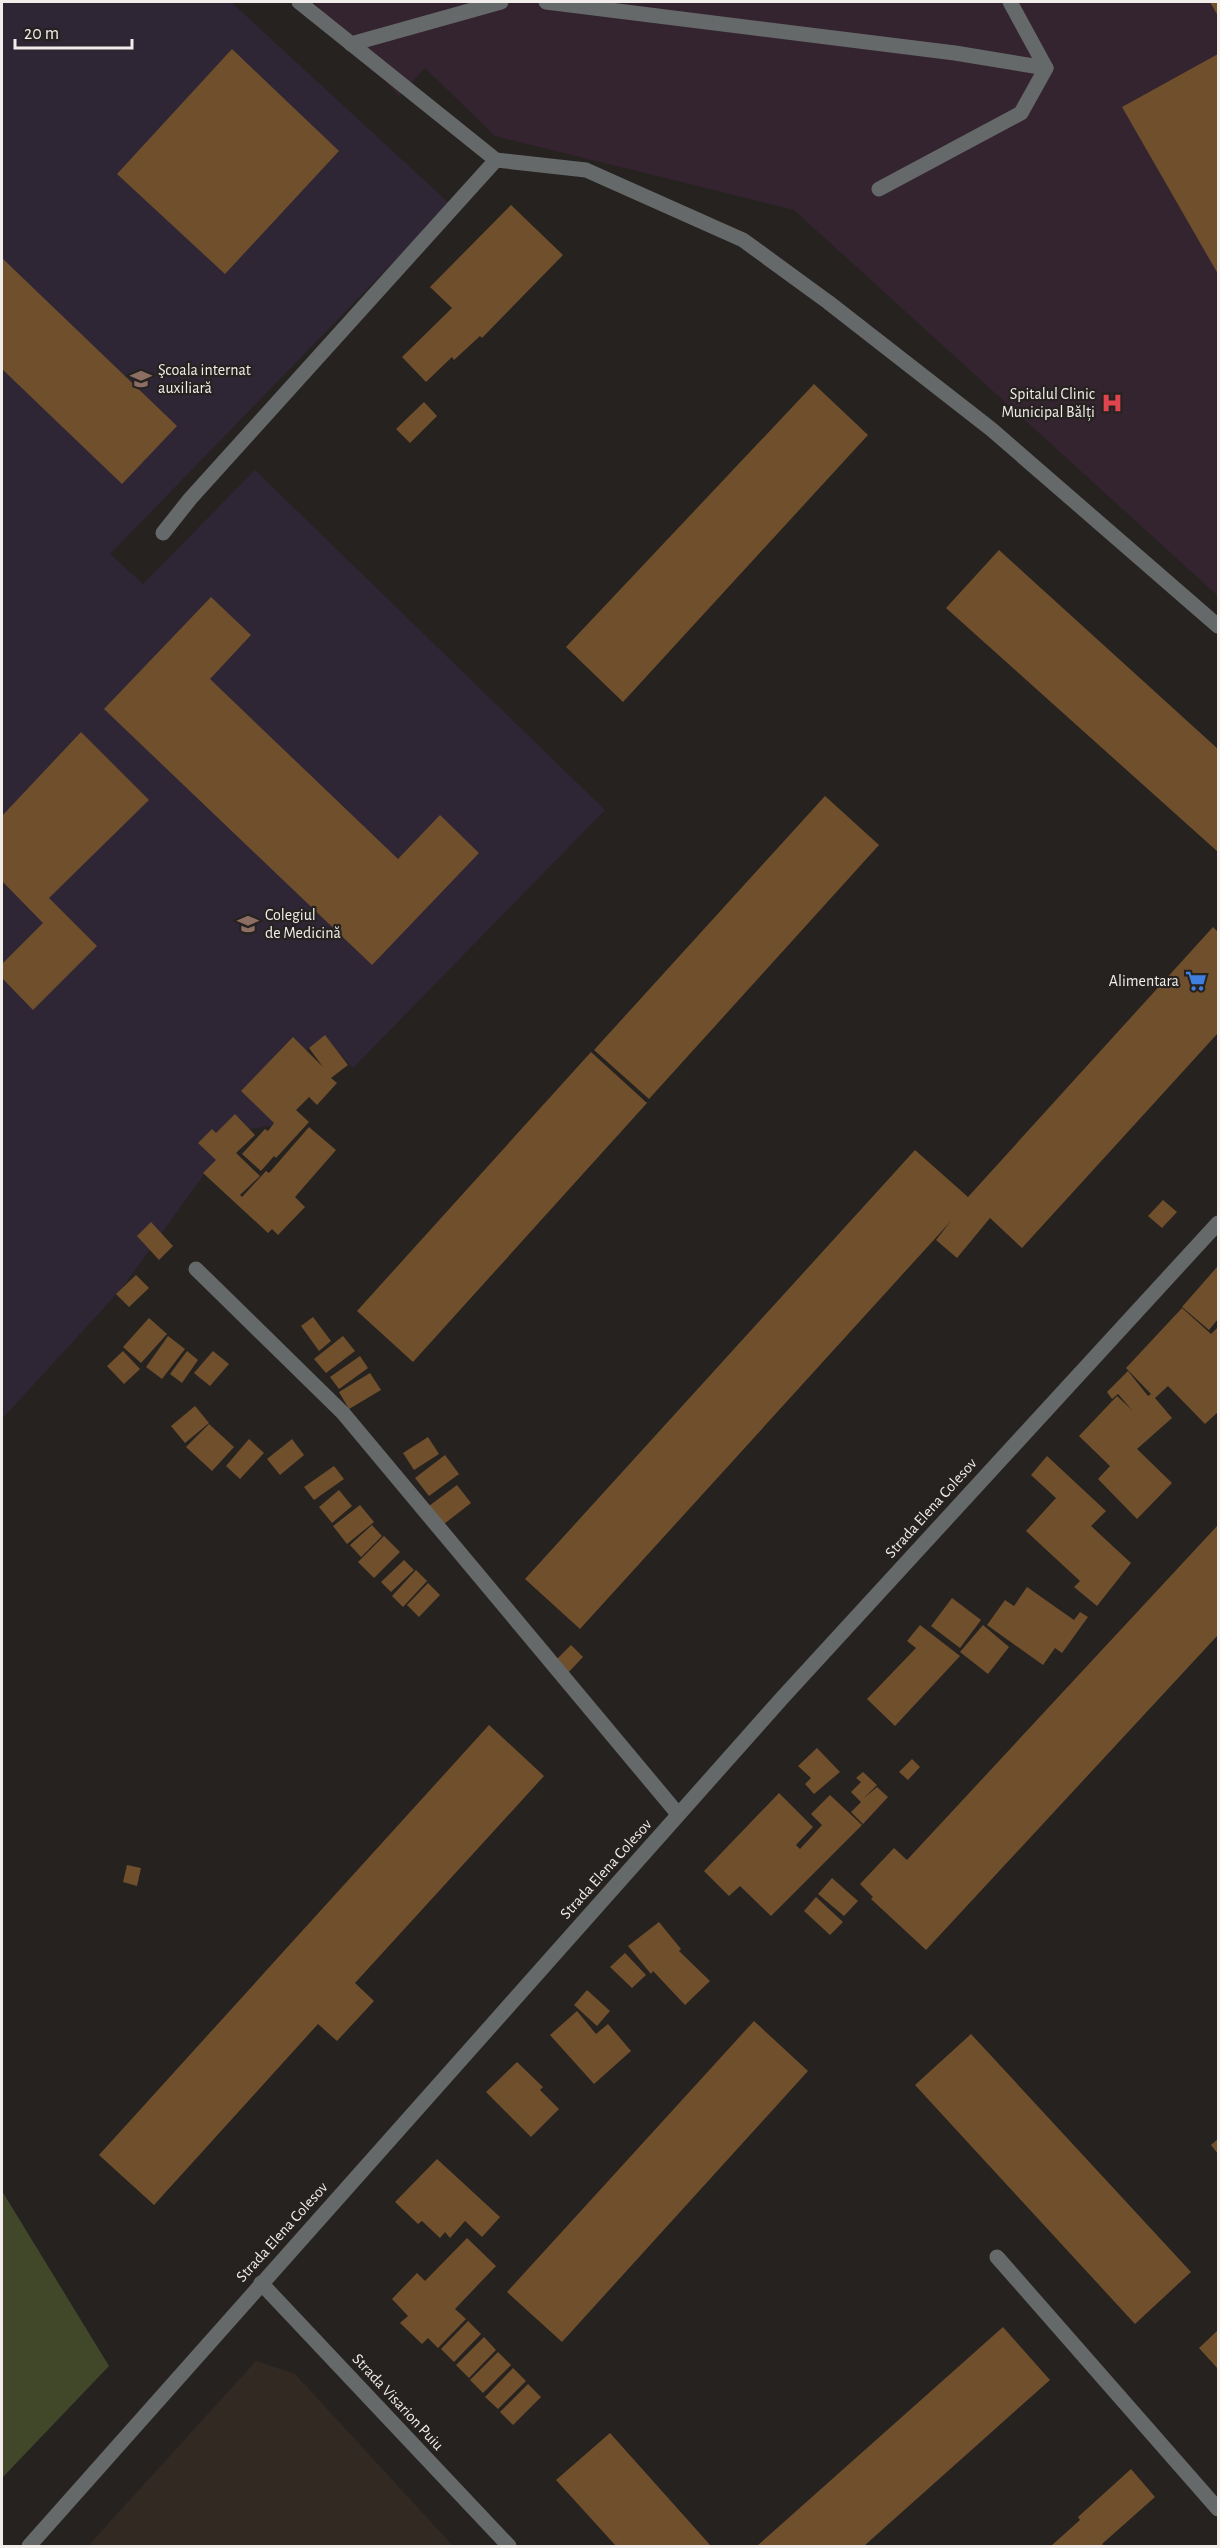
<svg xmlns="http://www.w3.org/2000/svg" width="1220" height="2548" font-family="'Alegreya Sans',sans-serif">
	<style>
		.built { fill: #332923 }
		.education { fill: #2f2635 }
		.medical { fill: #34242f }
		.green { fill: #41482a }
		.building { fill: #704f2c }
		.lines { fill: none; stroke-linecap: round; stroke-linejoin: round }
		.service { stroke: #666969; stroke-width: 15 }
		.minor { stroke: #666969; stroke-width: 15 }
		.tertiary { stroke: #666969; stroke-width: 15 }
		.labels { text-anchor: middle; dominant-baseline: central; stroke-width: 4.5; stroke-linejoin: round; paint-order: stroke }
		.poi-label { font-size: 16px; fill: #f0edeb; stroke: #262220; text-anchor: start }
		.street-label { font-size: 16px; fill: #f0edeb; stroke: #262220 }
	</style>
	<rect width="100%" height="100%" fill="#262220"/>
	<polygon class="built" points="256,2361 295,2374 453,2546 88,2546"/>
	<polygon class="education" points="2,2 231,2 450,204 110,554 143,584 255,470 605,810 353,1068 325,1037 305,1051 276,1125 250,1129 205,1173 122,1288 2,1419"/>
	<polygon class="medical" points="314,2 1218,2 1218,596 794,210 495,136 425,68 399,96"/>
	<polygon class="green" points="2,2191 109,2366 2,2478"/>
	<g class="building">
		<polygon points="1210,2 1218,2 1218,16"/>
		<polygon points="232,49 339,151 225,274 117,174"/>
		<polygon points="1218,54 1218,274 1122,107"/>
		<polygon points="511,205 563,255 482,338 480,336 454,360 452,357 426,382 402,357 452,308 430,287"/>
		<polygon points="2,258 177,426 122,484 2,369"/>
		<polygon points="814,384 868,435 623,702 566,647"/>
		<polygon points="424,402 437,416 410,443 396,429"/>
		<polygon points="999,550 1218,749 1218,852 946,608"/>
		<polygon points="211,597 251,635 210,679 398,859 440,815 479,853 372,965 104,709"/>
		<polygon points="81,732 149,800 49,898 97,946 33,1010 2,978 2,964 43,923 2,881 2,816"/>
		<polygon points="825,796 879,845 649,1099 594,1050"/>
		<polygon points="1213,927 1218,932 1218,1033 1022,1248 990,1218 957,1258 936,1240 951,1221 580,1629 525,1579 915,1150 968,1197"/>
		<polygon points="325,1035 348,1065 331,1078 337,1083 317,1105 309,1097 296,1110 309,1122 276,1158 274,1156 261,1171 242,1154 265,1129 268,1131 274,1123 241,1091 293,1037 323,1067 309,1048"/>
		<polygon points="591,1052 647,1103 413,1362 357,1311"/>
		<polygon points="235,1114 255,1135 236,1153 260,1176 240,1195 242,1197 266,1171 269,1173 309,1127 336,1150 295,1197 305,1207 278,1235 272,1229 268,1233 203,1173 216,1160 198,1143 212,1129 216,1133"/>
		<polygon points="1163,1200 1177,1212 1162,1228 1148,1216"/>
		<polygon points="151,1222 173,1246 159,1260 137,1236"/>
		<polygon points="1217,1267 1218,1319 1209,1330 1182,1307"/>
		<polygon points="136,1275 149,1288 129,1307 116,1294"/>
		<polygon points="1182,1308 1211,1334 1218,1327 1218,1412 1205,1424 1168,1386 1155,1398 1172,1418 1137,1449 1172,1483 1137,1519 1098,1479 1110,1466 1079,1436 1117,1396 1132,1410 1118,1394 1112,1399 1107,1392 1128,1371 1148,1396 1151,1394 1126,1368"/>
		<polygon points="313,1317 331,1341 319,1351 301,1326"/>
		<polygon points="149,1318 167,1334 141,1363 123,1347"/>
		<polygon points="168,1336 185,1349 162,1379 146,1367"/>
		<polygon points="343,1336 355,1351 326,1373 314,1359"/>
		<polygon points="123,1351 140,1369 124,1384 107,1366"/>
		<polygon points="187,1351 198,1360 182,1383 170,1374"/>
		<polygon points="213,1351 229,1364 210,1386 194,1373"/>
		<polygon points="360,1356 368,1368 339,1389 330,1377"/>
		<polygon points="370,1373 381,1390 349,1409 339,1392"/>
		<polygon points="195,1406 209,1423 185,1443 171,1426"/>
		<polygon points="209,1424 234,1447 212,1471 186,1447"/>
		<polygon points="428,1437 439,1454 414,1470 403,1453"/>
		<polygon points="249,1439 264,1453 240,1479 226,1466"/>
		<polygon points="292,1439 304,1455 280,1475 267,1459"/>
		<polygon points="445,1455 459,1474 429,1496 415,1478"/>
		<polygon points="1047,1456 1106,1511 1091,1526 1131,1563 1097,1606 1074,1587 1080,1581 1026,1531 1056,1498 1031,1475"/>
		<polygon points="334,1466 344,1479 314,1500 304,1487"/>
		<polygon points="457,1485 471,1503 444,1524 429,1506"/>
		<polygon points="339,1490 352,1506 332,1523 319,1507"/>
		<polygon points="360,1505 374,1522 347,1544 333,1526"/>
		<polygon points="372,1525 382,1536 361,1557 350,1545"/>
		<polygon points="1218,1525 1218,1635 926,1950 871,1899 873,1897 860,1884 894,1848 907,1860"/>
		<polygon points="384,1536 400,1552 374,1578 358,1562"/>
		<polygon points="404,1560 414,1570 391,1592 381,1582"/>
		<polygon points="416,1570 427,1581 403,1607 392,1596"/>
		<polygon points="428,1583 440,1595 419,1617 407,1605"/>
		<polygon points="1027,1587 1074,1620 1080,1612 1088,1617 1062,1653 1055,1648 1043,1665 987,1625 1005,1600 1014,1606"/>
		<polygon points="952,1598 981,1620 960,1648 931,1626"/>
		<polygon points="920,1625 960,1656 895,1726 867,1699 916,1648 907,1641"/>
		<polygon points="983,1625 1009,1647 988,1674 960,1652"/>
		<polygon points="571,1645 583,1657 563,1678 551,1665"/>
		<polygon points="489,1725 544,1776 355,1983 374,2001 337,2041 318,2024 154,2205 99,2155"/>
		<polygon points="817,1748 840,1772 814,1794 805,1784 811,1778 798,1766"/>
		<polygon points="912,1759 920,1767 908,1780 899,1772"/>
		<polygon points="863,1772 877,1785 863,1799 877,1787 888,1797 863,1824 851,1812 861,1802 851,1792 861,1782 856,1778"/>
		<polygon points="779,1793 813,1827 796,1845 800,1849 822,1825 811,1814 830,1795 862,1825 771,1916 740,1886 729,1896 704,1871"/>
		<polygon points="127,1865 141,1868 137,1886 123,1882"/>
		<polygon points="832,1878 858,1901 844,1916 818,1894"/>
		<polygon points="816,1897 843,1922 830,1935 804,1911"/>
		<polygon points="659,1922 681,1949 679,1951 710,1981 685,2005 653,1971 651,1974 628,1946"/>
		<polygon points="625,1953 646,1975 632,1988 610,1967"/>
		<polygon points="587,1990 610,2011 597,2026 574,2005"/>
		<polygon points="577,2011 596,2034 608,2024 631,2051 594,2084 550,2035"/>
		<polygon points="754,2021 808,2071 562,2342 507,2292"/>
		<polygon points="971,2034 1191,2272 1135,2324 915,2085"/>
		<polygon points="517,2062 543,2087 540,2090 559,2109 531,2137 486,2092"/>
		<polygon points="1218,2139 1218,2154 1211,2145"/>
		<polygon points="437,2159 500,2217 482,2237 465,2221 450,2238 445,2232 440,2238 422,2221 418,2224 395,2202"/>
		<polygon points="467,2238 496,2266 455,2309 466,2319 438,2348 428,2338 422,2344 400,2323 408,2316 392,2299 417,2273 425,2281"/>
		<polygon points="468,2321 481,2334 454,2362 441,2349"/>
		<polygon points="1003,2327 1050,2380 864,2546 757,2546"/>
		<polygon points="1218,2330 1218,2369 1199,2348"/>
		<polygon points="484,2337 496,2350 469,2378 456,2365"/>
		<polygon points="498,2352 511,2365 483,2393 470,2380"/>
		<polygon points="513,2368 526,2381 498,2409 485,2397"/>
		<polygon points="528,2384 541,2397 513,2425 500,2412"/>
		<polygon points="610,2433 711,2546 616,2546 556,2480"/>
		<polygon points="1131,2469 1155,2497 1102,2544 1105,2546 1051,2546 1080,2520 1078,2517"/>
	</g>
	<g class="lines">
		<g class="service">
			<polyline points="546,2 955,53 1046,68 1021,113 879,189"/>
			<polyline points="1010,2 1046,68"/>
			<polyline points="351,44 501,2"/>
			<polyline points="163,533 190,499 496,160"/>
			<polyline points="196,1269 343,1413 678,1814"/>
		</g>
		<g class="minor">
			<polyline points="299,2 496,160 586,170 743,240 828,302 991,429 1218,626"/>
			<polyline points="997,2257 1218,2509"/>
			<polyline points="261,2283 509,2546"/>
		</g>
		<polyline class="tertiary" points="29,2546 783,1697 1218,1223"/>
	</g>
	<defs>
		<symbol id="school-bare" viewBox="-9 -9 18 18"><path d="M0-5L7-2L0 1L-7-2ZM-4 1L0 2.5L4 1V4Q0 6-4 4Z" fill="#8d6e63" stroke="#262220" stroke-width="2.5" paint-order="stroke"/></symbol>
		<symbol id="hospital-bare" viewBox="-9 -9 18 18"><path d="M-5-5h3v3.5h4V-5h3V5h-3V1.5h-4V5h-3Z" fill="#e0444e" stroke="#262220" stroke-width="2.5" paint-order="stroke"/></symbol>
		<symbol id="university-bare" viewBox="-9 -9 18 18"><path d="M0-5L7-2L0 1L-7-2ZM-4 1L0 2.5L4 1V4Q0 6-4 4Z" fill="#8d6e63" stroke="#262220" stroke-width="2.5" paint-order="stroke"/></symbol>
		<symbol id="supermarket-bare" viewBox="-9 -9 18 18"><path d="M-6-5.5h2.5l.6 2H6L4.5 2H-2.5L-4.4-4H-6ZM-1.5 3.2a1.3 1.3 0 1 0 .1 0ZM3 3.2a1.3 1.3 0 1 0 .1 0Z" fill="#3f7fe0" stroke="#262220" stroke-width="2.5" paint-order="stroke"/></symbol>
	</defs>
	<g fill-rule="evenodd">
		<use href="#school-bare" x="126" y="364" width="30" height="30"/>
		<use href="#hospital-bare" x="1097" y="388" width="30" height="30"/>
		<use href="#university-bare" x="233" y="909" width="30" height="30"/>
		<use href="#supermarket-bare" x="1181" y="966" width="30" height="30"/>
	</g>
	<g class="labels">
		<g class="poi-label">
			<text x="158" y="370">Şcoala internat<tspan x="158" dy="18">auxiliară</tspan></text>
			<text x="1095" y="394" text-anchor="end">Spitalul Clinic<tspan x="1095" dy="18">Municipal Bălți</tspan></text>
			<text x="265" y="915">Colegiul<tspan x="265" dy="18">de Medicină</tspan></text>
			<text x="1179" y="981" text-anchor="end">Alimentara</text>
		</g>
		<g class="street-label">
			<text transform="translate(931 1508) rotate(-48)">Strada Elena Colesov</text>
			<text transform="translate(606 1869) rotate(-48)">Strada Elena Colesov</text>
			<text transform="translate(282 2232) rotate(-48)">Strada Elena Colesov</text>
			<text transform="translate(398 2402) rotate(47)">Strada Visarion Puiu</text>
		</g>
	</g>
	<rect width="1220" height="2548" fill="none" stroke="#f0edeb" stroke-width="6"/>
	<path d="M15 39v9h117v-9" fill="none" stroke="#f0edeb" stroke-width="3"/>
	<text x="24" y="39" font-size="18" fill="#f0edeb" stroke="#262220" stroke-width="4.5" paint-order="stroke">20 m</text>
</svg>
